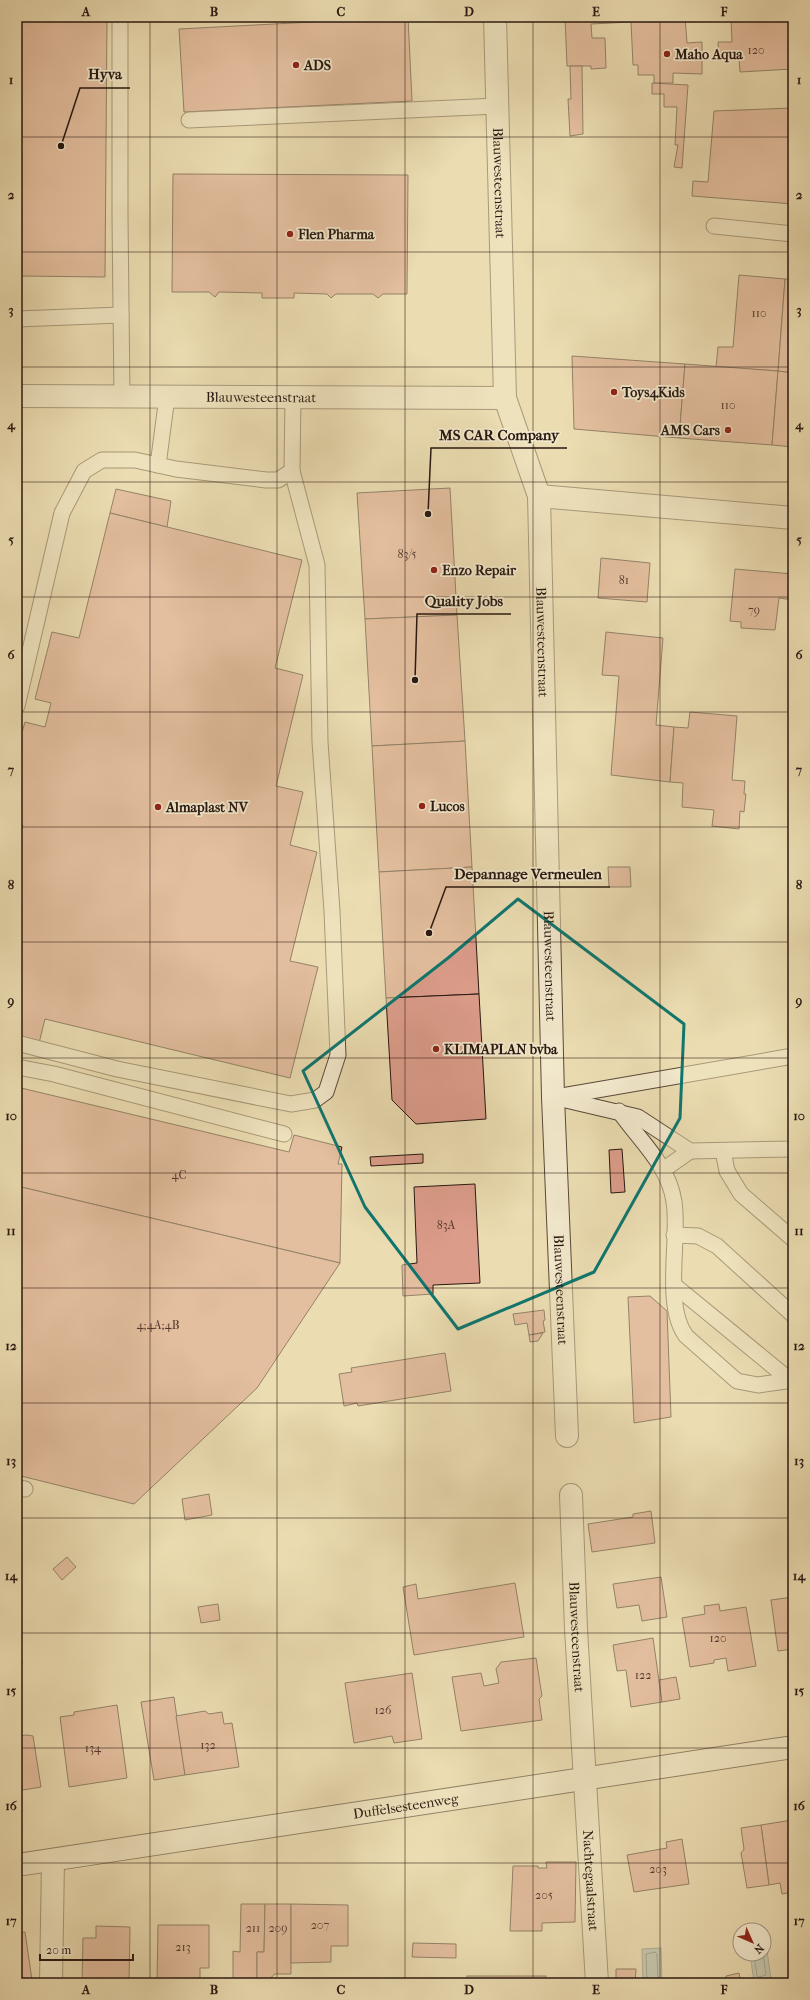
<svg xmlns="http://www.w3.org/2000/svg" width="810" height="2000" font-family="'IM FELL French Canon',serif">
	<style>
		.water { fill: #9fb8b8; stroke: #6f7875 }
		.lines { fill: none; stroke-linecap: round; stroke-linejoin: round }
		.shore { stroke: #646864; stroke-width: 1 }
		.building { fill: #db9c8a; stroke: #281811 }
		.lane-casing { stroke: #594939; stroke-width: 17 }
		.street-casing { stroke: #594939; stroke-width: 24 }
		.secondary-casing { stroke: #281811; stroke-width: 24 }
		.lane { stroke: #f2e8cc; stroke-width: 15 }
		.street { stroke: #f2e8cc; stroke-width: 22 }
		.secondary { stroke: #f2e8cc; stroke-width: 22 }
		.marked { fill: none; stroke: #0f766e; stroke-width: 3; stroke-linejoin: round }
		.grid { fill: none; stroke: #281811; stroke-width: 1; stroke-opacity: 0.55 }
		.poi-dot { fill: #8f2418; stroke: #f2e8cc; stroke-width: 1.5 }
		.labels { text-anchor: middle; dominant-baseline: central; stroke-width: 3.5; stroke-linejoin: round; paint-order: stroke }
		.number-label { font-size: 12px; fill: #55392f }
		.poi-label { font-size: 14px; font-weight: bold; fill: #281811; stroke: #f2e8cc; text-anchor: start }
		.street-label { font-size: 14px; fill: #281811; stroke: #f2e8cc }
		.leader { fill: none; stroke: #281811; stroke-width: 1.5 }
		.callout-dot { fill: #281811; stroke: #f2e8cc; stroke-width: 1.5 }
		.callout-label { font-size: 15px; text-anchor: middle; font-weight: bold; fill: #281811; stroke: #f2e8cc; stroke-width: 3.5; stroke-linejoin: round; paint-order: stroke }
		.neatline { fill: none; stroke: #281811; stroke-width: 1.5 }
		.grid-label { font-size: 13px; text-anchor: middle; font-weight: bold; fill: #281811 }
	</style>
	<rect width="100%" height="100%" fill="#ebdcb1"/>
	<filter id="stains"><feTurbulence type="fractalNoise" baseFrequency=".005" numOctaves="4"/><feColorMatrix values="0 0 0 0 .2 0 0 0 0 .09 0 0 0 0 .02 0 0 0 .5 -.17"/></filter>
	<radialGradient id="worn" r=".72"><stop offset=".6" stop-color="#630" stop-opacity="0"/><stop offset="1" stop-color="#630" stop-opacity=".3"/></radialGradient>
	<g class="water">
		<polygon points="766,1943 771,1979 754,1982 750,1954 764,1954 764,1944"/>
		<polygon points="661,1948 662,1983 643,1983 642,1949"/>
	</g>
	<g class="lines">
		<g class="shore">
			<polyline points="754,1954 757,1976 759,1977 766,1975 763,1954"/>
			<polyline points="647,1983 646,1954 655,1952 657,1954 658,1983"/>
		</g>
	</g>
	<g class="building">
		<polygon points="17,17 107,17 105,277 22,276 17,281"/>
		<polygon points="408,17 412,101 184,112 179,29"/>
		<polygon points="565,17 685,17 687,43 702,42 702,74 673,73 673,83 654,83 654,75 638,75 638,65 633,65 631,22 591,24 592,38 605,38 606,68 591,69 591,66 567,66"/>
		<polygon points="731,17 793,18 793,69 740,72 739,58 719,60 718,42 732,42"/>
		<polygon points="570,66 582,66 583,134 570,136 568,99 571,99"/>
		<polygon points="652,83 688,85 682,168 674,167 678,145 675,145 677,107 664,107 664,94 652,94"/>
		<polygon points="793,108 793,204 692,196 693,181 708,182 714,111"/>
		<polygon points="173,174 408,175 407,294 383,294 378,298 373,294 336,294 331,298 327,294 294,293 294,298 262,298 262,293 219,292 215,297 209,292 172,292"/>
		<polygon points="739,275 785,279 778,371 716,367 718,347 733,347"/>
		<polygon points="785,279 793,279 793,373 778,371"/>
		<polygon points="572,356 685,364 679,438 574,429"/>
		<polygon points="685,364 778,371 772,445 679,438"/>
		<polygon points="778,371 793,373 793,447 772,445"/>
		<polygon points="450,488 457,615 365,619 357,493"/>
		<polygon points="116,489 171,501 167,527 110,513"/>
		<polygon points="110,513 302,560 275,668 303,675 276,786 303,792 290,845 317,852 290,961 318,967 290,1078 45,1019 39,1043 17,1037 17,849 23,825 17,823 17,749 25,722 45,727 51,703 35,699 52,632 79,638"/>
		<polygon points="601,558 650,563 647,602 598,598"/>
		<polygon points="735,569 793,574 793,600 779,598 775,630 741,628 741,622 730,621"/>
		<polygon points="457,615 465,741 372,746 365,619"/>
		<polygon points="606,632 663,638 656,725 674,727 670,782 611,775 619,676 602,675"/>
		<polygon points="690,712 737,716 732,780 745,781 744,794 746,794 744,812 740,811 739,829 712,826 714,810 682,807 683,783 670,782 674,727 688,728"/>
		<polygon points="465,741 472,867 379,872 372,746"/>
		<polygon points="472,867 479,994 386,998 379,872"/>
		<polygon points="608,867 630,867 631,887 609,887"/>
		<polygon points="479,994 486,1119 416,1124 392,1100 386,998"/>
		<polygon points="17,1087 289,1152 294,1135 342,1147 338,1164 342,1164 340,1263 17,1186"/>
		<polygon points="622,1149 625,1192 611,1193 609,1150"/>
		<polygon points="423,1154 423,1163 371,1166 370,1157"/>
		<polygon points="475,1184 480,1283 433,1285 433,1294 403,1296 402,1265 417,1263 414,1187"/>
		<polygon points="17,1186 340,1263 257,1388 134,1504 17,1475"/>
		<polygon points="650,1296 667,1311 671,1417 634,1423 628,1297"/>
		<polygon points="544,1310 545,1320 543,1321 545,1332 529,1335 527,1323 515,1325 513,1314"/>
		<polygon points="543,1333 538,1341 530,1342 529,1335"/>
		<polygon points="445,1353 451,1391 358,1406 357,1403 344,1406 339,1374 352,1372 351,1368"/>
		<polygon points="209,1494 212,1515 185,1520 182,1499"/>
		<polygon points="651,1511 655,1543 592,1552 588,1524 633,1517 633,1514"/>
		<polygon points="67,1557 76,1567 62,1580 53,1569"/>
		<polygon points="661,1577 667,1617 642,1621 639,1605 617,1608 613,1584"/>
		<polygon points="515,1583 524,1637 414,1655 403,1587 416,1584 418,1599"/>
		<polygon points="793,1597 793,1649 778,1651 771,1600"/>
		<polygon points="218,1604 220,1620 201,1623 198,1607"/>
		<polygon points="719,1604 720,1611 746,1607 756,1666 728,1671 726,1658 714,1660 714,1663 690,1667 682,1618 705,1614 704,1606"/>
		<polygon points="17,1630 22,1664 17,1665"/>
		<polygon points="653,1638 662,1702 631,1707 626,1670 617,1671 613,1645"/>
		<polygon points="536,1658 542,1696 539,1699 542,1720 461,1731 452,1677 481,1673 484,1686 499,1683 496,1669 501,1662"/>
		<polygon points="412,1673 422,1739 394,1743 392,1736 354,1743 345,1683"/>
		<polygon points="676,1677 680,1699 662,1702 659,1680"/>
		<polygon points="174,1697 185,1775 154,1780 141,1702"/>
		<polygon points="117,1705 127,1778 69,1787 60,1717 74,1715 74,1712"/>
		<polygon points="205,1711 209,1714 222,1712 224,1724 232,1723 239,1767 185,1775 176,1716"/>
		<polygon points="27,1735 33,1736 41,1787 17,1791 17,1736"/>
		<polygon points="792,1820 793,1892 782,1894 780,1883 769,1885 761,1825"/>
		<polygon points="761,1825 769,1885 747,1888 741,1853 744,1849 741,1828"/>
		<polygon points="682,1839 689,1884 634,1892 627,1855 667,1848 666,1842"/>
		<polygon points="546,1862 576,1862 575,1922 542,1923 542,1931 510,1931 513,1866 538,1866 538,1868 547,1868"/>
		<polygon points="241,1904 265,1904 264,1952 257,1952 257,1981 233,1983 233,1951 240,1952"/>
		<polygon points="265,1904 291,1904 291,1974 275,1974 265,1983 257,1982 257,1952 264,1952"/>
		<polygon points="291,1904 348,1905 348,1946 331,1946 331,1962 291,1963"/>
		<polygon points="158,1925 209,1925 209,1968 200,1968 200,1983 157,1983"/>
		<polygon points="96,1926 130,1927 129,1983 82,1983 83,1938 96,1938"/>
		<polygon points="25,1932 32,1980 17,1982 17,1933"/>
		<polygon points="413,1943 456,1944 456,1958 412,1957"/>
		<polygon points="616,1969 636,1969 635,1983 616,1983"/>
		<polygon points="739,1973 741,1983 727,1983 726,1976"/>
		<rect x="467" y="1976" width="79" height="7"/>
		<rect x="310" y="1979" width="22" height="4"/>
	</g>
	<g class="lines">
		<defs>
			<g id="lane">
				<polyline points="120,17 120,217 122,397"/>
				<polyline points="189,120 497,106"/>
				<polyline points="714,226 793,234"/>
				<polyline points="17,319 121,315"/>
				<polyline points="158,465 167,397"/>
				<polyline points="17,706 62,513 84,471 102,460 135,460 176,469 266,480 278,480 292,471 293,397"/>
				<polyline points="17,1043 117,1069 291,1104 315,1100 326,1092 338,1055 332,911 320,742 317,565 292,471"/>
				<polyline points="17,1067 54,1074 284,1134"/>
				<polyline points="562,1096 793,1056"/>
				<polyline points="553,1097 638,1117 690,1151 793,1149"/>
				<path d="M619,1111C639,1140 669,1165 674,1202C680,1239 663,1305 686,1336L737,1381L758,1385L793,1380"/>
				<polyline points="723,1151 727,1171 741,1194 793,1239"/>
				<polyline points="663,1170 690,1151"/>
				<polyline points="674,1235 698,1236 717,1246 793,1315"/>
				<polyline points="674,1285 791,1381"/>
				<polyline points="17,1488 25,1489"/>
			</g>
			<g id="street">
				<path id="s1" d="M495,17L505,398L539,496L553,1097L567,1436"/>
				<path id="s2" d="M17,396L505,398"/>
				<polyline points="539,496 793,518"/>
				<path id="s3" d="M571,1495L576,1629L597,1983"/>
				<polyline points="51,1983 53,1860"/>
			</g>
			<g id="secondary">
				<path id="s4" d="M17,1865L793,1747"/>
			</g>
		</defs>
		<use href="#lane" class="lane-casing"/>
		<use href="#street" class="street-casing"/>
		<use href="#secondary" class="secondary-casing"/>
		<use href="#lane" class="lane"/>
		<use href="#street" class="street"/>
		<use href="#secondary" class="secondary"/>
	</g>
	<path d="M0 0H810V2000H0ZM518,899L684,1024L680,1118L594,1272L458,1329L365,1207L303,1071L448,958Z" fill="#ebdcb1" fill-opacity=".55" fill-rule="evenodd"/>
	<path class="marked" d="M518,899L684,1024L680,1118L594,1272L458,1329L365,1207L303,1071L448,958Z"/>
	<path class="grid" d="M150,17V1983M277,17V1983M405,17V1983M533,17V1983M660,17V1983M17,137H793M17,252H793M17,367H793M17,482H793M17,597H793M17,712H793M17,827H793M17,942H793M17,1058H793M17,1173H793M17,1288H793M17,1403H793M17,1518H793M17,1633H793M17,1748H793M17,1863H793"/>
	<g class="poi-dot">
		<circle cx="667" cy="54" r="4"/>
		<circle cx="296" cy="65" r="4"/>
		<circle cx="290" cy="234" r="4"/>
		<circle cx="614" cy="392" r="4"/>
		<circle cx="728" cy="430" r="4"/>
		<circle cx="434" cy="570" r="4"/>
		<circle cx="422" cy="806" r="4"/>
		<circle cx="158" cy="807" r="4"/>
		<circle cx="436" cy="1049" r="4"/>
	</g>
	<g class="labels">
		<g class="number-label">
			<text x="756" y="50">120</text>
			<text x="759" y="313">110</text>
			<text x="728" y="405">110</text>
			<text x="407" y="554">83/5</text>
			<text x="624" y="580">81</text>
			<text x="754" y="610">79</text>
			<text x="179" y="1175">4C</text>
			<text x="446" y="1225">83A</text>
			<text x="158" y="1325">4;4A;4B</text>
			<text x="718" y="1638">120</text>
			<text x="643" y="1675">122</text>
			<text x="383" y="1710">126</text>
			<text x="208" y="1745">132</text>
			<text x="93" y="1748">134</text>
			<text x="658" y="1869">203</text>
			<text x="544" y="1895">205</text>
			<text x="320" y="1925">207</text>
			<text x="253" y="1928">211</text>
			<text x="278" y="1928">209</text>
			<text x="183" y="1947">213</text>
		</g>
		<g class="poi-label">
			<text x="675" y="54">Maho Aqua</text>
			<text x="304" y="65">ADS</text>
			<text x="298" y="234">Flen Pharma</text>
			<text x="622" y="392">Toys4Kids</text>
			<text x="720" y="430" text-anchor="end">AMS Cars</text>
			<text x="442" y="570">Enzo Repair</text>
			<text x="430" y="806">Lucos</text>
			<text x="166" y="807">Almaplast NV</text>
			<text x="444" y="1049">KLIMAPLAN bvba</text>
		</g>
		<g class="street-label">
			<text stroke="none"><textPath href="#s1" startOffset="166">Blauwesteenstraat</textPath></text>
			<text stroke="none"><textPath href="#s2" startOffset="244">Blauwesteenstraat</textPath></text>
			<text stroke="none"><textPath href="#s1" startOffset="631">Blauwesteenstraat</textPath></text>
			<text stroke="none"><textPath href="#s1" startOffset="955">Blauwesteenstraat</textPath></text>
			<text stroke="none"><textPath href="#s1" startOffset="1279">Blauwesteenstraat</textPath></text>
			<text stroke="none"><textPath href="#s3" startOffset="142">Blauwesteenstraat</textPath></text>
			<text stroke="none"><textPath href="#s4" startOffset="393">Duffelsesteenweg</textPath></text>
			<text stroke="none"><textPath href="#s3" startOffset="386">Nachtegaalstraat</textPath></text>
		</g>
	</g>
	<path class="leader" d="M61 146L80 88H130M428 514L431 448H567M415 680L417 614H511M429 933L446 887H610"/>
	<g class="callout-dot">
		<circle cx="61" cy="146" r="4"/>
		<circle cx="428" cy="514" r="4"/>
		<circle cx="415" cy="680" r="4"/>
		<circle cx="429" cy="933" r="4"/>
	</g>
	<g class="callout-label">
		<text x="105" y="79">Hyva</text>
		<text x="499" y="440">MS CAR Company</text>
		<text x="464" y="606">Quality Jobs</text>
		<text x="528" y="879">Depannage Vermeulen</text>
	</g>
	<rect width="810" height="2000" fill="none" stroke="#ebdcb1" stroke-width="44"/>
	<g transform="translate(752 1942) rotate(135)"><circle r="19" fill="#f2e8cc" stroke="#a19581"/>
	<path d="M0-3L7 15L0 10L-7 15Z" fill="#8f2418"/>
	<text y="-6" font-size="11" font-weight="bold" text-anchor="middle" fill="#281811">N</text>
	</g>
	<path d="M40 1954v6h93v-6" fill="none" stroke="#281811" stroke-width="2"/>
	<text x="46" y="1954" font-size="12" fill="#281811" stroke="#f2e8cc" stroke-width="3" paint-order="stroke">20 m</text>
	<rect x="22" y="22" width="766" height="1956" class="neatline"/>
	<g class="grid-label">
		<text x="86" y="16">A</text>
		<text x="214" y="16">B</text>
		<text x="341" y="16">C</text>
		<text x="469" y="16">D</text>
		<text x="596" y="16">E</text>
		<text x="724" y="16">F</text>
		<text x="11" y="84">1</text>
		<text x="799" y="84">1</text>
		<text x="11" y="199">2</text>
		<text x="799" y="199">2</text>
		<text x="11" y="314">3</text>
		<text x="799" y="314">3</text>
		<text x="11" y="429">4</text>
		<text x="799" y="429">4</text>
		<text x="11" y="544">5</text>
		<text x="799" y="544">5</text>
		<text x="11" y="659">6</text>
		<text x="799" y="659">6</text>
		<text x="11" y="774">7</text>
		<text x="799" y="774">7</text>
		<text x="11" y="889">8</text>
		<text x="799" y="889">8</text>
		<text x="11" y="1005">9</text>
		<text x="799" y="1005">9</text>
		<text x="11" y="1120">10</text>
		<text x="799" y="1120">10</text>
		<text x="11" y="1235">11</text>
		<text x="799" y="1235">11</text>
		<text x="11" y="1350">12</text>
		<text x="799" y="1350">12</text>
		<text x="11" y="1465">13</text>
		<text x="799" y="1465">13</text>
		<text x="11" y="1580">14</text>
		<text x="799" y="1580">14</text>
		<text x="11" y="1695">15</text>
		<text x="799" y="1695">15</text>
		<text x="11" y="1810">16</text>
		<text x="799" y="1810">16</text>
		<text x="11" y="1925">17</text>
		<text x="799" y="1925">17</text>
		<text x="86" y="1994">A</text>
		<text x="214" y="1994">B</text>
		<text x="341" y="1994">C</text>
		<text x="469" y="1994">D</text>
		<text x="596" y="1994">E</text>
		<text x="724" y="1994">F</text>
	</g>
	<rect width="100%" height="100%" filter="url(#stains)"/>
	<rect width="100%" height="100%" fill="url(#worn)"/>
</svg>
